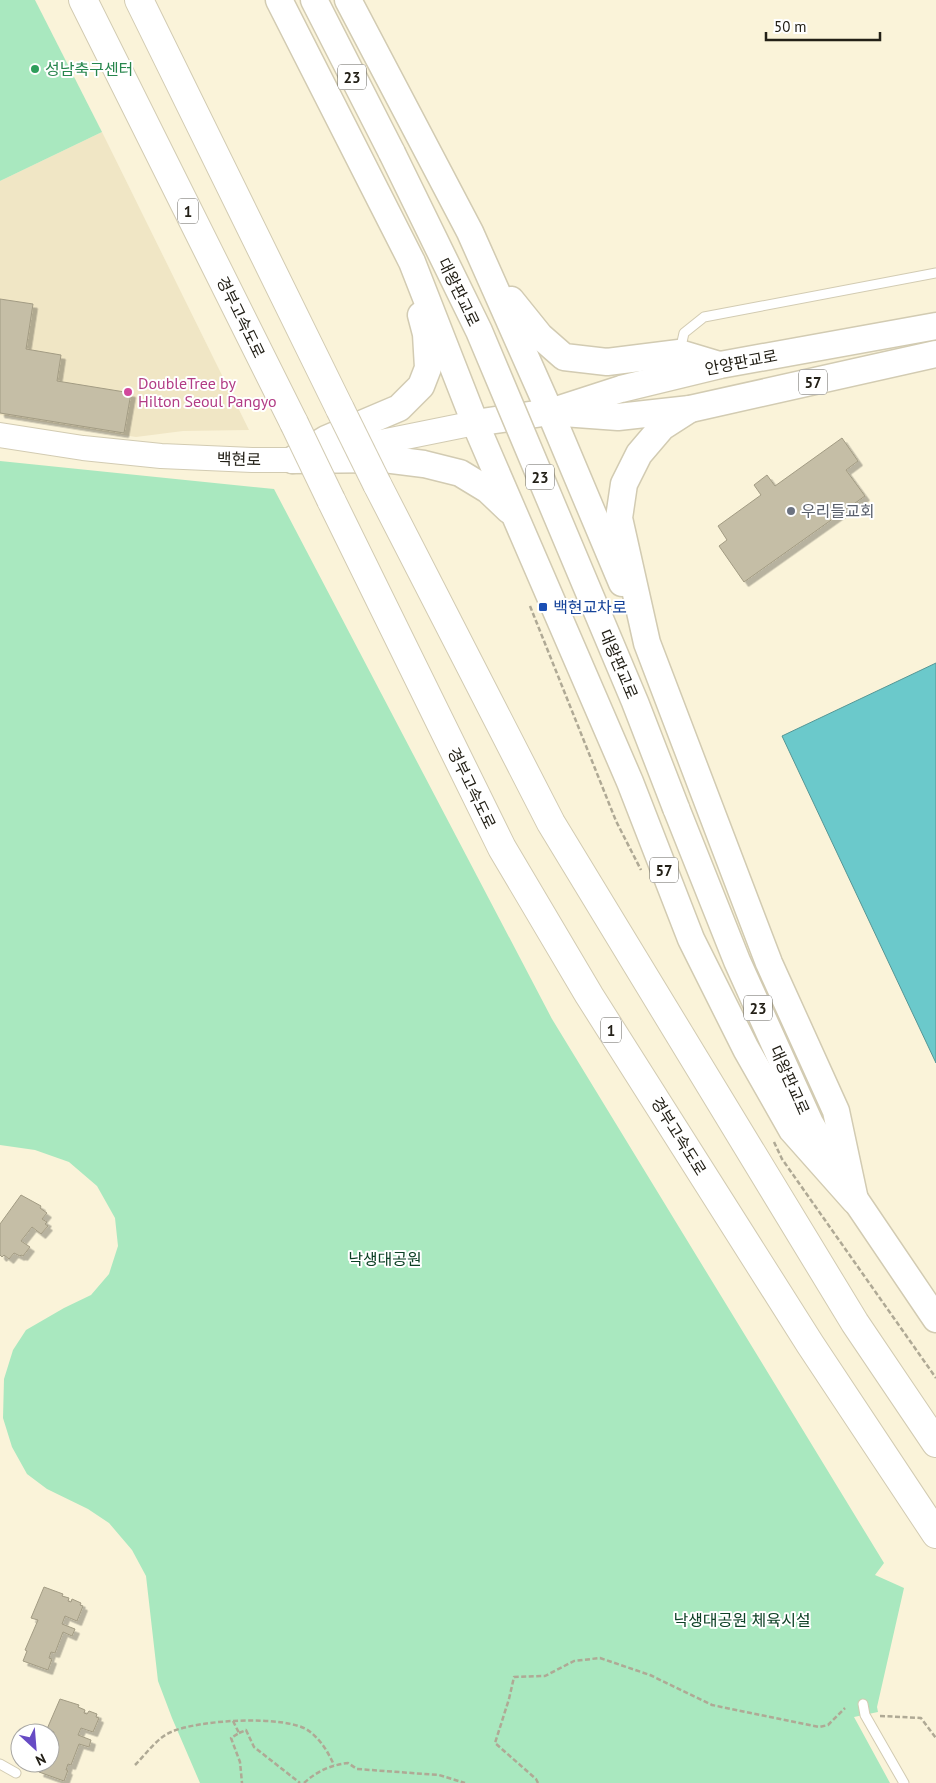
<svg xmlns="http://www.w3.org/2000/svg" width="936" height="1783" font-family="'PT Sans','Noto Sans KR',sans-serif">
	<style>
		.built { fill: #f0e6c5 }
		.green { fill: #a9e8bf }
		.water { fill: #6bc9cb; stroke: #559695 }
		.building { fill: #c5bea6; stroke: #a29b83; filter: url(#shadow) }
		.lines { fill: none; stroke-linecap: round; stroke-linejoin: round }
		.service-casing { stroke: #d2cbb2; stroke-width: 11 }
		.secondary-casing { stroke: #d2cbb2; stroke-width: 26 }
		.primary-casing { stroke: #d2cbb2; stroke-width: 29 }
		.motorway-casing { stroke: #d2cbb2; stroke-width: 30 }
		.path { stroke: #afa995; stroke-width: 2.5; stroke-dasharray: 5 2.5; stroke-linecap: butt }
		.service { stroke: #fff; stroke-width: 9 }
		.secondary { stroke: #fff; stroke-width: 24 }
		.primary { stroke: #fff; stroke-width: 26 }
		.motorway { stroke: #fff; stroke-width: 28 }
		.primary-bridge-casing { stroke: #d2cbb2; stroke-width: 29; stroke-linecap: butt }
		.motorway-bridge-casing { stroke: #d2cbb2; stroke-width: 30; stroke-linecap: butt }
		.primary-bridge { stroke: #fff; stroke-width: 26 }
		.motorway-bridge { stroke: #fff; stroke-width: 28 }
		.leisure-dot { fill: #2e9e5b; stroke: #fff; stroke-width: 2 }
		.hotel-dot { fill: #d1479c; stroke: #fff; stroke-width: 2 }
		.worship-dot { fill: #6b7280; stroke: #fff; stroke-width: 2 }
		.transit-dot { fill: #1a4fb4; stroke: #fff; stroke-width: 2 }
		.labels { text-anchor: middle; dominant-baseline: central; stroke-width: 4; stroke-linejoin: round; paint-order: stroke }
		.shield { fill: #fff; stroke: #65635d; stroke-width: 1 }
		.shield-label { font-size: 15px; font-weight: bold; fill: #232017 }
		.leisure-label { font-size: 16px; fill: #27864d; stroke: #fff; text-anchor: start }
		.street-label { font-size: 16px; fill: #232017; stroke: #fff }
		.hotel-label { font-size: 16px; fill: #b23c85; stroke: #fff; text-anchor: start }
		.worship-label { font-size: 16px; fill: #5b616d; stroke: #fff; text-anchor: start }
		.transit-label { font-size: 16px; fill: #164399; stroke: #fff; text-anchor: start }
		.park-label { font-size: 16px; fill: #0d4025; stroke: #fff }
	</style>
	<defs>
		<filter id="shadow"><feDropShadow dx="4.5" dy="4.5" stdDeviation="0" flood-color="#0004"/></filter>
	</defs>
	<rect width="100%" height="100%" fill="#faf3d9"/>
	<polygon class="built" points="102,132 249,430 183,431 136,437 0,415 0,181"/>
	<g class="green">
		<polygon points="0,0 35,0 102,132 0,181"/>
		<polygon points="0,461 274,489 552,1019 884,1563 875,1575 904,1588 877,1707 878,1712 854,1717 890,1783 200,1783 172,1718 158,1681 146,1576 132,1550 109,1523 88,1509 47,1489 27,1474 12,1447 3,1418 4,1379 13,1350 26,1330 64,1308 91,1295 109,1274 118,1246 115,1218 97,1186 69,1162 35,1150 0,1145"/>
	</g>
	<polygon class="water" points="936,663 936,1063 782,736"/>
	<g class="building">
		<polygon points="0,299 33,304 26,349 61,355 57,381 131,393 124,433 0,413"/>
		<polygon points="842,438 858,461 846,470 865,496 744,582 719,546 727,540 718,526 761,495 754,485 767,475 775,486"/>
		<polygon points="21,1195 41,1206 40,1208 47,1213 42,1219 47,1222 45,1224 48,1226 41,1234 32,1227 21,1241 30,1247 23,1256 21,1255 20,1256 14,1253 9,1259 4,1255 2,1257 0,1255 0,1224"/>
		<polygon points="44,1587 63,1594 62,1596 69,1598 68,1601 71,1602 72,1599 81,1603 80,1605 83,1606 77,1621 65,1616 62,1624 75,1629 72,1636 63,1632 55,1653 51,1652 49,1658 52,1659 48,1670 23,1661 27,1651 25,1650 38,1620 31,1618"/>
		<polygon points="60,1699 79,1705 78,1707 85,1710 84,1713 87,1714 89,1711 97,1714 96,1717 99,1718 93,1732 81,1728 78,1735 91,1740 89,1747 79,1744 71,1765 68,1764 66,1770 68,1770 64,1781 39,1772 43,1763 50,1763 50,1743 54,1732 47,1729"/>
	</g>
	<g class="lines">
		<defs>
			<g id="service">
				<polyline points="680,351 684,333 704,317 936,273"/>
				<polyline points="863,1704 865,1715 904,1783"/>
				<polyline points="0,1764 16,1773"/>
			</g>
			<polyline id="secondary" points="0,435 83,448 161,456 252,460 292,460 475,423"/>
			<g id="primary">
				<polyline points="279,0 412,262 475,423 630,782 691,939 746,1049 792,1130 855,1201"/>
				<polyline points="314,0 392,153"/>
				<polyline points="348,0 470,232 550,412 622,583"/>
				<polyline points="511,300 540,336 564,357 607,362 679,353 719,365"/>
				<polyline points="690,409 662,427 639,454 624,484 619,518 647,643 769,963 836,1111 855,1200"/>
				<polyline points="563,413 618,417 690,409 936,354"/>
				<polyline points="475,423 550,412 621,389 720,365 936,326"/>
				<polyline points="292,460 326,439 399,408 421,386 428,368 426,334 421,315"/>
				<polyline points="293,460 384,459 424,464 460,473 488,490 509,510"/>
				<polyline points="676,808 737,961 810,1123 827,1152"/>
				<polyline points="846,1186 936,1319"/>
			</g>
			<g id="motorway">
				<polyline points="83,0 294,423"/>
				<polyline points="139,0 340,409"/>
				<polyline points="377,484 551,823 855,1323 936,1443"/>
				<polyline points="331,500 502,848 589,995 810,1344 936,1534"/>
			</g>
		</defs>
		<use href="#service" class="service-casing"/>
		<use href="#secondary" class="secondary-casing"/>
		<use href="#primary" class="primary-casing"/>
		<use href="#motorway" class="motorway-casing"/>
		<g class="path">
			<polyline points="530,606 616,821 641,870"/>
			<polyline points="774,1142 782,1159 936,1378"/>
			<polyline points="880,1716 921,1718 936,1738"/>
			<polyline points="233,1721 239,1733 231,1738 240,1762 242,1783"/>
			<polyline points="239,1733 246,1730 254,1747 300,1783"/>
			<path d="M135,1765C146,1754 157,1738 171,1732C197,1720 286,1714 309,1731C321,1740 328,1752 334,1765"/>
			<path d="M304,1783C317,1771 331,1765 348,1763L357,1769L439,1775L465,1783"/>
			<polyline points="538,1783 536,1779 495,1743 509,1699 514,1677 545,1676 574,1661 600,1658 650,1675 712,1705 819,1727 828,1725 845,1708"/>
		</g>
		<use href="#service" class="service"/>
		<use href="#secondary" class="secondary"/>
		<use href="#primary" class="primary"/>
		<use href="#motorway" class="motorway"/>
		<defs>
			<polyline id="primary-bridge" points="392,153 479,331 635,702 676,808"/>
			<g id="motorway-bridge">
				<polyline points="340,409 377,484"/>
				<polyline points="294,423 331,500"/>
			</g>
		</defs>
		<use href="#primary-bridge" class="primary-bridge-casing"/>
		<use href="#motorway-bridge" class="motorway-bridge-casing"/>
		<use href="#primary-bridge" class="primary-bridge"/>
		<use href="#motorway-bridge" class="motorway-bridge"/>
	</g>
	<circle class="leisure-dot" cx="35" cy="69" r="5"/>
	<circle class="hotel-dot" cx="128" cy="392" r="5"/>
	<circle class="worship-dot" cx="791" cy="511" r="5"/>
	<rect class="transit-dot" x="538" y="602" width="10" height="10" rx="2.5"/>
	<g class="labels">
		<g class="shield">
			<rect x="338" y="64.5" width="28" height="25" rx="4"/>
			<rect x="178" y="198.5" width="20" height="25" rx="4"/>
			<rect x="799" y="369.5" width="28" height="25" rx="4"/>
			<rect x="526" y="464.5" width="28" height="25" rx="4"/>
			<rect x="650" y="857.5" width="28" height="25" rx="4"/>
			<rect x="744" y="995.5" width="28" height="25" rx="4"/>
			<rect x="601" y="1017.5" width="20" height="25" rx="4"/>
		</g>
		<g class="shield-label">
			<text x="352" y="77">23</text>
			<text x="188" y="211">1</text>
			<text x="813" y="382">57</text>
			<text x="540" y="477">23</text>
			<text x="664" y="870">57</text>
			<text x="758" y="1008">23</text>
			<text x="611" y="1030">1</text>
		</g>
		<g class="leisure-label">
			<text x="45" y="69">성남축구센터</text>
		</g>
		<g class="street-label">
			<text transform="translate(459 292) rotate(64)">대왕판교로</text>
			<text transform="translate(241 317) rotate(64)">경부고속도로</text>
			<text transform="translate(741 362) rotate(-11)">안양판교로</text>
			<text transform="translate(239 459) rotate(1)">백현로</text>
			<text transform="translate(619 664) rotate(67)">대왕판교로</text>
			<text transform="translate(472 788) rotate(64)">경부고속도로</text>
			<text transform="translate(790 1080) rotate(66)">대왕판교로</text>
			<text transform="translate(679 1136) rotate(58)">경부고속도로</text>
		</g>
		<g class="hotel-label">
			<text x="138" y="383">DoubleTree by<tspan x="138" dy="18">Hilton Seoul Pangyo</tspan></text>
		</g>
		<g class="worship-label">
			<text x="801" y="511">우리들교회</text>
		</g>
		<g class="transit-label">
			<text x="553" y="607">백현교차로</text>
		</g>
		<g class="park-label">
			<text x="385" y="1259">낙생대공원</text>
			<text x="742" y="1620">낙생대공원 체육시설</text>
		</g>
	</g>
	<g transform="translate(35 1748) rotate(154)"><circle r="24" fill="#ffffff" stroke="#a7a6a2"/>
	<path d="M0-4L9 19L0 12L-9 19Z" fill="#674bc4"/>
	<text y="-8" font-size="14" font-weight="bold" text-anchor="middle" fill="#232017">N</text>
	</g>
	<path d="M766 32v8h114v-8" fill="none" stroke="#232017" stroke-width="2.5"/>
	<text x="774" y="32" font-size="15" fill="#232017" stroke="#ffffff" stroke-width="4" paint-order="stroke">50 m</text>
</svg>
